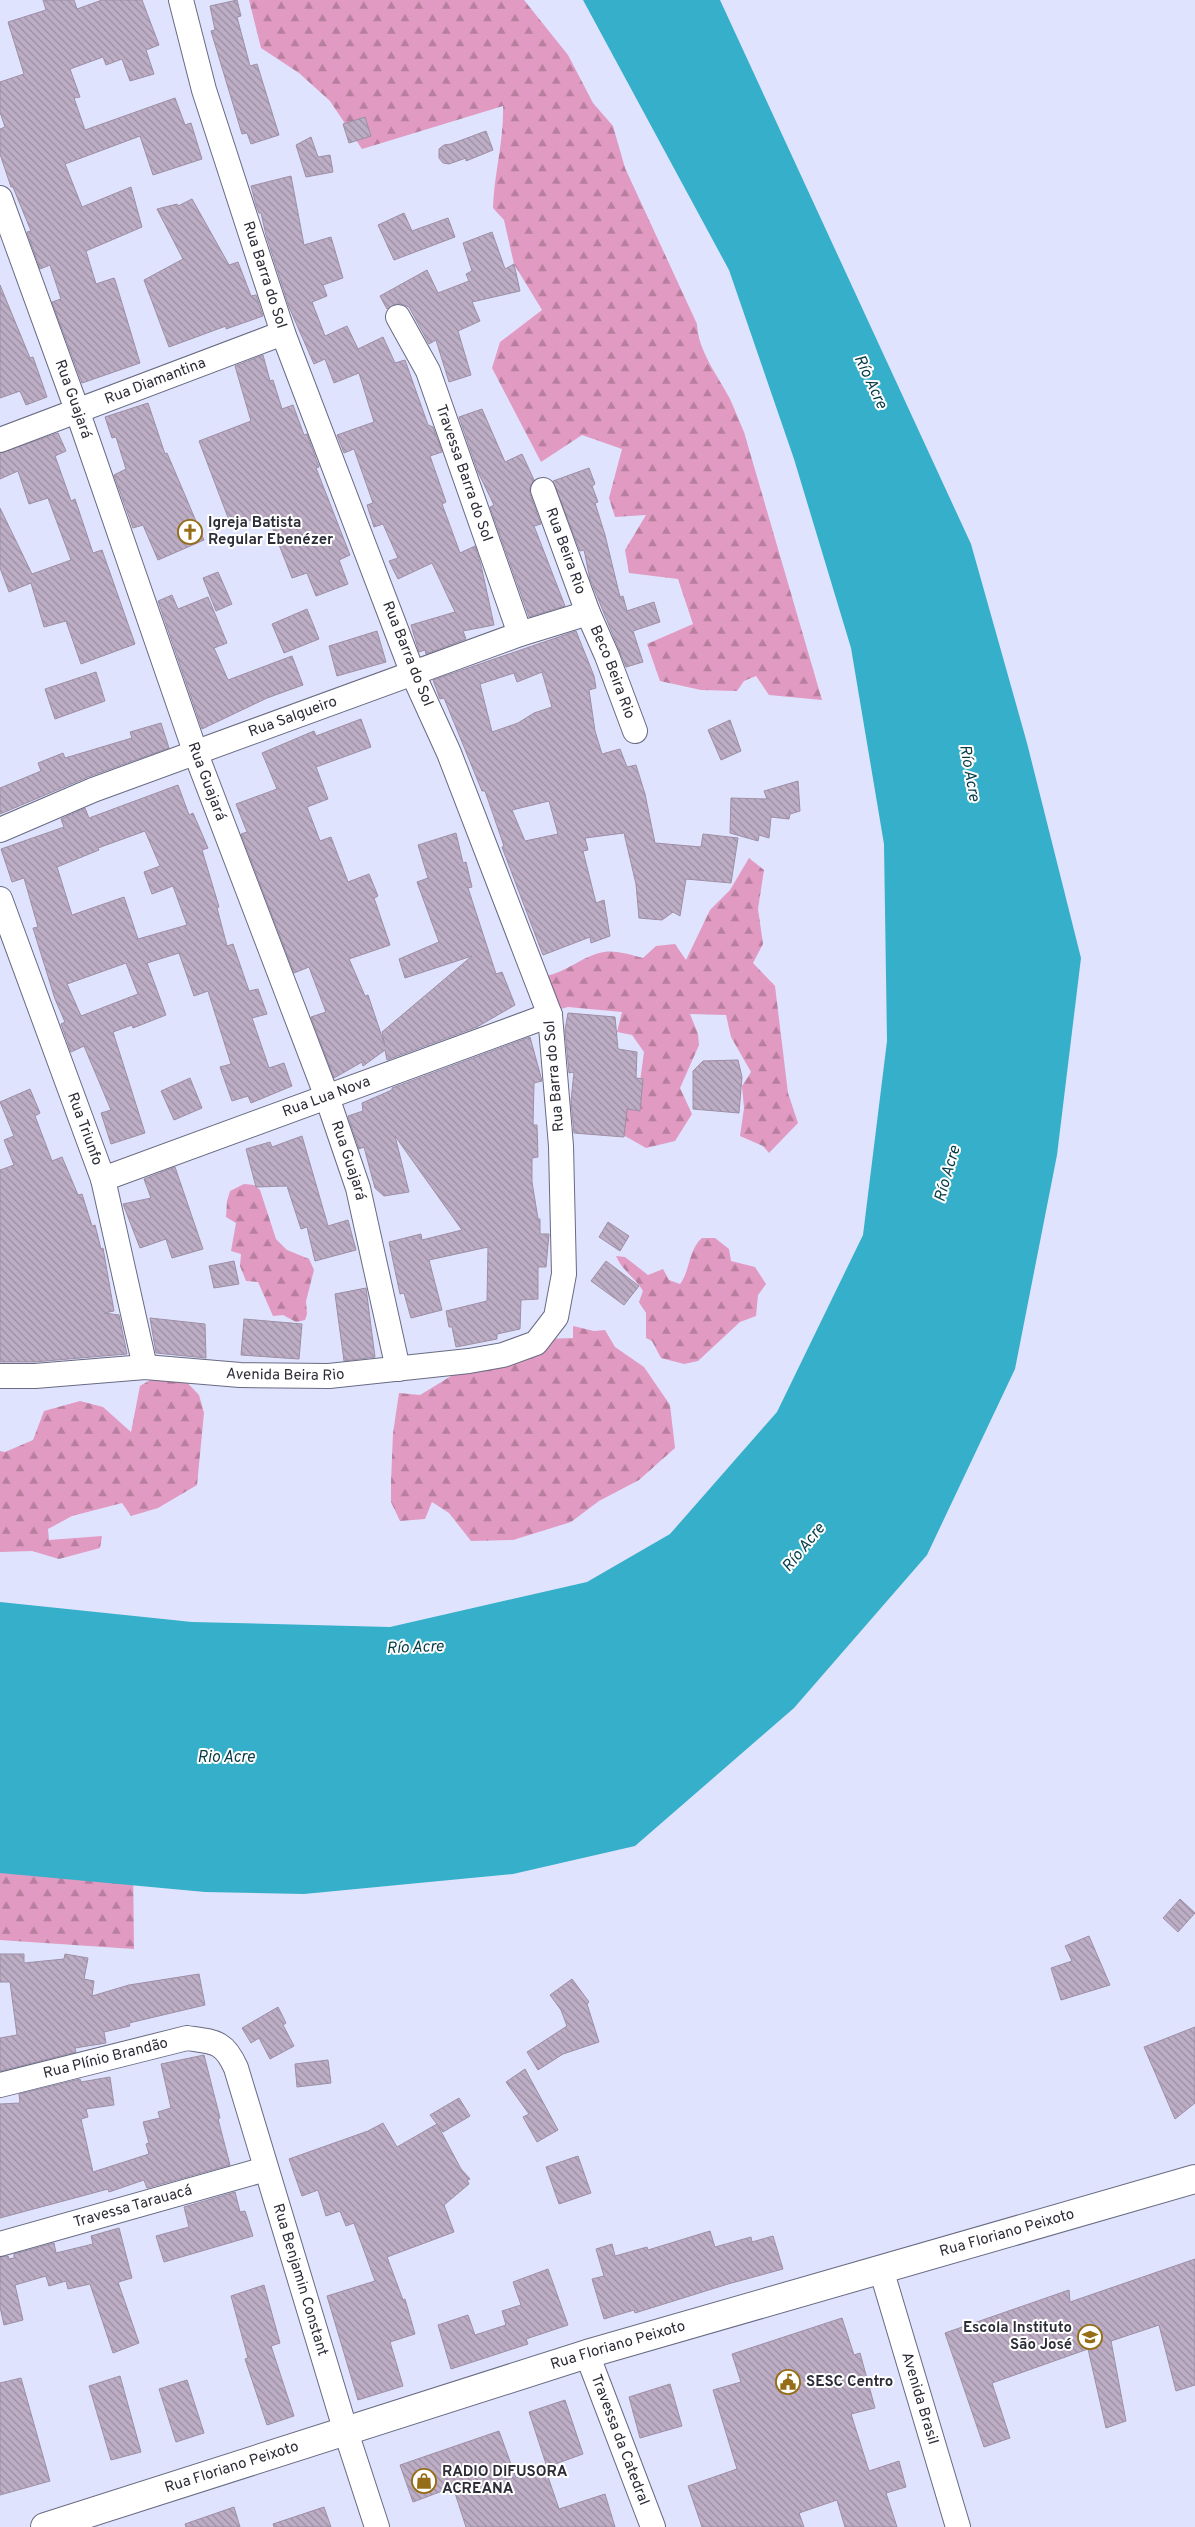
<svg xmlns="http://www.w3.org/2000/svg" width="1195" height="2527" font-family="Overpass,sans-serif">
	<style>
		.forest { fill: url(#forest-firs) }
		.water { fill: #36afca }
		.building { fill: url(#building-back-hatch); stroke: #9d8fa6; fill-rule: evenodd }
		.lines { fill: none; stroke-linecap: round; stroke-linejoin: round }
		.minor-casing { stroke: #686b82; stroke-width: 26 }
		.major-casing { stroke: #686b82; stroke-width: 30 }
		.minor { stroke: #fff; stroke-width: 24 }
		.major { stroke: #fff; stroke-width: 28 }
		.labels { text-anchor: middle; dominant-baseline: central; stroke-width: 4; stroke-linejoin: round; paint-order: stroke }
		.street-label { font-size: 15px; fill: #2c2d37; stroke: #fff }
		.poi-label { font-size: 15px; font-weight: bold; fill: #2c2d37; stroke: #fff; text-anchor: start }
		.water-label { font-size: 16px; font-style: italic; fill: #053c48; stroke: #fff }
	</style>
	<defs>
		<pattern id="forest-firs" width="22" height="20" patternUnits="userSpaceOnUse" patternTransform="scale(1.25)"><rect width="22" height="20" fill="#e19ac2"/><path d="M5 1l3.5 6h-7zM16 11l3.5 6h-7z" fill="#b77e9e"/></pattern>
		<pattern id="building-back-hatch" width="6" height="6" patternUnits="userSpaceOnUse" patternTransform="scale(1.25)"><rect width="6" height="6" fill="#bdaec6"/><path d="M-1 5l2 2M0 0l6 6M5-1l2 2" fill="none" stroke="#9a8ea2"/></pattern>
	</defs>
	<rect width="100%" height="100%" fill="#e0e3fe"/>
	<g class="forest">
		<path d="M249,0H524L568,55L593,103L613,126L625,168L697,324C698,351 718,376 730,399C735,410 739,421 744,432L822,700L769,695L756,676L744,681L737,691L701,690L660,681L647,644L693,624L678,579L629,573L625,550L646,515L615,517L609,498L622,449L582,435L541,462L492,368L500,342L542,310L514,264L504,220L493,208C494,174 504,141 503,106L362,149L330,101L299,73L261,48Z"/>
		<path d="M749,858L764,870L758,909L763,944L753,963L775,986L788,1093L798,1123L769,1153L763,1146L740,1136L744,1108L742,1086L751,1072L731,1037L726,1015L690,1014L698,1034L699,1045L680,1088L692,1114L675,1141L646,1148L618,1132V1108L639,1089L644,1052L632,1035L617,1032L622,1012L568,1007L557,1010L546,976C567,972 584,955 604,952C617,950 631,955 643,958L656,946L675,944L686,960L710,910L730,890Z"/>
		<polygon points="244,1184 254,1185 260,1190 276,1239 287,1250 309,1259 314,1270 306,1301 307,1314 305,1320 296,1322 283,1315 273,1316 258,1282 246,1281 240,1266 241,1254 231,1251 236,1223 226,1217 227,1201 230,1191"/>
		<path d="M702,1238H715L729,1249L731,1261L755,1267L766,1284L758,1295L756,1316L740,1322L698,1361L684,1364L661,1358L652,1341L646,1338V1313L639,1302L643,1291C635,1277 623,1272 616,1256L625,1257L648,1275L663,1269L669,1280L680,1284C691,1269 688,1250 702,1238Z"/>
		<polygon points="573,1326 594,1331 605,1330 615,1347 644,1367 670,1405 675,1448 639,1480 599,1501 571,1522 513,1540 471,1541 449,1513 432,1502 425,1519 400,1521 391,1502 391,1482 393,1433 399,1393 420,1395 466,1367 481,1372 489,1358 543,1339 573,1338"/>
		<polygon points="177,1372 199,1395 204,1413 197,1485 158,1508 131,1516 122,1503 72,1516 48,1529 49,1540 102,1536 100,1548 59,1559 32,1551 0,1552 0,1451 5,1452 33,1440 44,1411 80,1401 103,1407 131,1432 140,1386 157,1376"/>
		<polygon points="0,1836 133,1864 134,1949 0,1940"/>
	</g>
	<polygon class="water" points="583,0 720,0 971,544 1027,743 1081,958 1057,1155 1015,1369 927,1555 794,1708 635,1846 513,1874 304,1894 205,1892 0,1873 0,1602 192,1622 390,1627 587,1582 670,1534 777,1412 863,1235 887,1041 884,844 851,648 794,459 729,270"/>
	<g class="building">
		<polygon points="43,0 74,0 77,9 102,0 142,0 159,45 146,50 154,74 130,81 122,59 106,65 103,57 70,69 80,97 74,98 85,130 175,98 185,125 191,123 202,159 153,175 140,136 65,164 82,207 131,187 142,227 86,251 96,284 114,278 115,280 140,363 82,383 52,302 61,299 50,265 40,269 27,232 31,231 13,187 11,187 0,154 0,129 5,127 0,112 0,82 24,74 8,22 46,10"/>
		<polygon points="237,0 241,16 237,17 250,66 257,64 279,135 251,144 247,133 242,134 211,31 215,30 210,6"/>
		<polygon points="365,117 371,136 349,143 343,124"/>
		<polygon points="486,131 493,150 466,161 466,158 449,164 443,163 439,158 439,149 444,145 451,144"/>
		<polygon points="311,137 318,157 330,155 333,172 306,177 296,145"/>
		<polygon points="291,176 304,245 331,237 343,278 323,285 327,296 312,302 325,336 347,326 358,349 383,337 395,363 405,360 428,425 433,427 442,452 430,456 446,502 442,504 460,553 475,546 481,565 494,625 463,631 466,639 426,654 425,650 419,652 411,625 455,612 432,563 398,579 389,561 398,558 383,524 374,527 367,505 373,503 354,449 344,453 337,435 374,422 359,373 334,383 325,359 314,364 289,307 266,235 261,213 259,213 256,205 251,186"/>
		<polygon points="192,199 229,265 238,262 251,296 256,295 263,316 226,329 226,326 169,347 144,280 183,259 157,209 177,204 178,206"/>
		<polygon points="404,213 412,231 448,218 455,237 394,260 378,225"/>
		<polygon points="492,232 505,269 514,264 520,291 472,302 480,321 458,331 471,375 449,382 436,340 429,344 409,307 398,303 387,309 380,296 427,270 438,293 469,281 466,274 472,271 463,243"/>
		<polygon points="0,285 30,358 33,357 47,397 26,405 20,391 0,398"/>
		<polygon points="263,355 270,381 273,380 282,409 293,405 304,435 307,434 319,467 316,468 350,555 339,560 348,584 316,596 307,573 292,578 269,519 260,523 258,517 232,528 199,441 251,421 235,366"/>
		<polygon points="148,403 165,454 167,453 204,540 158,560 143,525 133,528 114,475 126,469 116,437 112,438 105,417"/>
		<polygon points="482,409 505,462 522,454 534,480 530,487 530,494 541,524 534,526 565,606 529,617 490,507 494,505 478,472 459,417"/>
		<polygon points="58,433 66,451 55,456 71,501 75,499 93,553 102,550 135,644 81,664 66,621 44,627 31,583 9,592 0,568 0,508 32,574 71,560 48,498 29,504 18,471 0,479 0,453"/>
		<polygon points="589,468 595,484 592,486 598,502 595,503 605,535 620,597 623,596 627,611 654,602 660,622 633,631 643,662 626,667 590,579 584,550 580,551 553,481"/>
		<polygon points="218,572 232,604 216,611 203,578"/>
		<polygon points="172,595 178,609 208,597 227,643 214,648 228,680 292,656 303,685 267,698 202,729 158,601"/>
		<polygon points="307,609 319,639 284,653 272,624"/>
		<polygon points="377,631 386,662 337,676 329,646"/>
		<path d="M576,631L594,676L596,688L589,690L595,731L602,754L620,749L627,767L636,765L645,794L655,843L701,847L703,834L738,838L731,883L686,879L680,916L673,912L662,920L639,918L636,884L624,833L585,838L588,850L583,851L596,903L604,900L610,936L591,943L590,937L543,955L502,847L504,846L485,791H482L444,698L440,699L433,680ZM542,672L552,707L534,713L518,723L492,732L480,684L514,673L517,682ZM549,801L558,834L525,841L512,810Z"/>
		<polygon points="96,672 105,701 55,719 45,689"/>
		<polygon points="361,719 371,747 316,767 328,799 307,807 320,841 331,837 348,882 369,874 378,896 374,898 390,945 349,959 365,996 368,995 385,1046 382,1032 472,956 405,978 399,959 439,942 417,882 428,878 418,845 456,833 463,863 466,862 472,887 468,888 496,974 502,972 515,1005 477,1027 387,1060 385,1050 363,1066 362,1062 334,1078 311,1017 326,1012 309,967 294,973 241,834 247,832 236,804 277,789 262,753 314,731 316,736"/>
		<polygon points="730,720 741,751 721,760 708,730"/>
		<polygon points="161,723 169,748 88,777 0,814 0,788 41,771 38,763 63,753 65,758 132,738 130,732"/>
		<polygon points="798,781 800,811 790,814 789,819 771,817 769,838 759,835 758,841 730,833 731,798 767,799 764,791"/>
		<path d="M178,785L189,815L193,813L208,848L202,850L219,907L217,908L227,946L233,944L249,991L258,989L267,1014L252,1018L269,1068L284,1063L292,1086L251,1103L248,1096L232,1101L220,1067L231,1064L208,991L194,996L179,953L147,963L166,1015L133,1028L132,1025L113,1032L145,1133L111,1144L101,1113L111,1110L84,1046L71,1052L61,1024L65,1022L55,999L33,928L38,927L24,878L12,882L1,849L64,827L61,819L85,808L89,818ZM145,831L160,866L144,872L152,894L173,886L187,925L138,939L124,897L72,915L57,867L99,850L98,848ZM126,963L138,994L81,1016L67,984Z"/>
		<polygon points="568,1013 615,1017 618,1049 637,1052 636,1078 643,1079 640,1111 627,1109 624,1137 574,1133 571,1101 574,1072 569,1073 565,1030"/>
		<polygon points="530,1037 542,1081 534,1083 533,1125 537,1125 538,1157 532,1158 532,1182 538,1219 540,1219 540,1234 549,1234 546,1267 538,1267 538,1299 521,1300 520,1329 497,1334 497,1339 456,1347 452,1327 449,1327 446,1311 487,1301 488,1247 429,1260 442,1310 411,1318 404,1293 400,1294 389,1242 421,1234 422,1240 462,1230 395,1136 409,1192 384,1196 375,1188 364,1147 359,1149 348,1116 363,1111 362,1103 392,1090 392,1088"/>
		<polygon points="738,1060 742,1077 739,1113 693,1109 693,1071 703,1061"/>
		<polygon points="190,1078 202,1108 174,1120 161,1091"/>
		<polygon points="30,1089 40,1113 35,1116 52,1161 62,1157 78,1195 82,1194 92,1226 95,1225 101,1249 103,1248 114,1311 104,1313 119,1315 127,1354 34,1362 0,1362 0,1170 14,1165 4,1140 14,1136 0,1102"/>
		<polygon points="302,1136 328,1226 348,1220 356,1250 315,1261 307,1227 301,1229 287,1186 256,1187 246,1149 270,1142 272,1147"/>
		<polygon points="175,1167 203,1249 172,1258 166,1239 140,1248 123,1204 151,1198 144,1179"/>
		<polygon points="608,1222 629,1236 620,1251 599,1237"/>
		<polygon points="234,1261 239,1284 214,1288 209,1266"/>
		<polygon points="606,1261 639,1286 624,1305 591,1281"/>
		<polygon points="366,1288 375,1357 344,1361 335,1294"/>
		<polygon points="150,1318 205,1324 206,1358 156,1353"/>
		<polygon points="244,1319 302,1324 299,1359 241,1355"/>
		<polygon points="1180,1899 1195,1913 1178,1932 1163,1918"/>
		<polygon points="1089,1936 1110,1985 1061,2000 1051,1968 1072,1961 1065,1946"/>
		<polygon points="0,1954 24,1954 24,1963 64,1959 65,1954 88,1958 84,1979 94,1981 92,1996 129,1985 199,1974 205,2005 129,2023 130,2026 104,2032 106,2043 75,2048 76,2052 0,2071 0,2038 17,2035 10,1982 0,1982"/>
		<polygon points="572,1979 589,2002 587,2004 599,2042 563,2054 538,2070 527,2052 567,2026 561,2010 550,1995"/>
		<polygon points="278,2007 286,2023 283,2025 294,2046 270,2059 259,2038 251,2043 242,2028"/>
		<polygon points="1195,2027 1195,2103 1175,2119 1144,2047"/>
		<polygon points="204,2055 220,2118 218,2119 230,2165 147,2188 144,2180 109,2192 108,2189 0,2218 0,2104 20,2103 19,2094 80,2079 81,2082 110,2077 114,2105 86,2109 88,2117 81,2119 93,2172 149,2154 146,2144 149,2143 143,2122 160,2118 158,2112 171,2108 161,2064"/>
		<polygon points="328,2060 331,2083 297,2087 295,2064"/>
		<polygon points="525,2069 558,2130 537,2142 523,2117 529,2114 506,2082"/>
		<polygon points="459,2098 470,2116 443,2132 430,2115"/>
		<polygon points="383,2123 397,2147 437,2124 461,2169 470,2179 467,2180 469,2184 444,2205 454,2232 387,2257 403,2300 405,2299 415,2334 390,2342 403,2386 358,2400 327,2296 375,2281 354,2223 346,2226 340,2211 326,2216 318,2190 302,2196 289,2159 368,2131"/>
		<polygon points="578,2156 591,2193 559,2204 546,2167"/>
		<polygon points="235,2192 240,2212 245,2211 253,2236 164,2262 156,2236 189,2227 184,2207"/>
		<polygon points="119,2228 132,2278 118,2282 139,2343 113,2353 90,2284 68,2289 66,2281 49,2286 46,2276 15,2285 23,2320 4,2325 0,2307 0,2257 8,2256 9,2259 14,2258 14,2254 54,2243 56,2253 93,2244 91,2236"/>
		<polygon points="710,2231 715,2247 751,2237 752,2242 773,2236 783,2269 728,2284 635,2313 634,2310 604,2319 592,2279 604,2276 596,2249 612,2244 615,2256 647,2247 648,2250"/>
		<polygon points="1195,2259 1195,2385 1176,2391 1159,2325 1111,2341 1126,2421 1106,2428 1088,2349 992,2383 1010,2438 984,2447 945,2333 1069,2290 1070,2302"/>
		<polygon points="548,2269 568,2325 526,2339 528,2344 451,2369 438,2325 468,2315 475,2335 506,2325 502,2311 521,2305 513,2282"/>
		<polygon points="264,2285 280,2343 271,2346 294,2416 267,2425 245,2359 248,2358 231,2296"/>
		<polygon points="842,2318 854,2355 860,2353 875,2408 851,2414 869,2471 899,2461 906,2487 886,2493 897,2527 845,2527 837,2500 799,2513 804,2527 702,2527 688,2486 737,2469 713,2390 741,2382 732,2354"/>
		<polygon points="120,2376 141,2452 111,2460 89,2386"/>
		<polygon points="21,2378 50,2481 0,2495 0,2383"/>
		<polygon points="187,2380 204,2433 176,2442 159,2389"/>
		<polygon points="670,2384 682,2426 640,2438 629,2397"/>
		<polygon points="565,2400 583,2454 547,2467 529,2412"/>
		<polygon points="499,2431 516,2478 545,2468 559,2509 605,2494 615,2527 466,2527 453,2487 413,2502 400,2465"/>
		<polygon points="234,2507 240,2527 186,2527 185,2524"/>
		<polygon points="324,2507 331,2527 274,2527 273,2524"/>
	</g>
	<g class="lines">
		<defs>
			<g id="minor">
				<path id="s1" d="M0,198L77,410L196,754L327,1097L358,1188L398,1369"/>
				<path id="s2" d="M398,317L428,371L520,634"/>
				<path id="s3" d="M0,440L283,333"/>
				<path id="s4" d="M543,490L588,613L607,656L635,731"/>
				<path id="s5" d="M0,830L93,790L520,634L588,613"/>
				<path id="s6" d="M0,899L103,1179L145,1367"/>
				<path id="s7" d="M103,1179L550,1015"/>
				<path id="s8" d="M0,1376H35L145,1367L240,1375L329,1376L469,1361L503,1355L536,1343L556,1317L564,1274L561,1146L550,1015L449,753L413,674L283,333L204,90L181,0"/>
				<path id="s9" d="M0,2085L187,2038C215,2042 224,2041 236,2068L346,2432L377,2527"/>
				<path id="s10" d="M0,2244L266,2169"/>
				<path id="s11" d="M881,2269L958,2527"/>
				<path id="s12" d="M587,2354L653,2527"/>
			</g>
			<g id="major">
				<path id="s13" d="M45,2527L587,2354L1195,2179"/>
			</g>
		</defs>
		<use href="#minor" class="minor-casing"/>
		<use href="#major" class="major-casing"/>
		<use href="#minor" class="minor"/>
		<use href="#major" class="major"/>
	</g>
	<defs>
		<symbol id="church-ring" viewBox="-11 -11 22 22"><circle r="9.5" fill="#fff" stroke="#956d17" stroke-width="1.5"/><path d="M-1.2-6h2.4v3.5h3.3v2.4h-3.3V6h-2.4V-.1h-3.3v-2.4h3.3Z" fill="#956d17"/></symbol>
		<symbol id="school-ring" viewBox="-11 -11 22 22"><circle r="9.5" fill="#fff" stroke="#956d17" stroke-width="1.5"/><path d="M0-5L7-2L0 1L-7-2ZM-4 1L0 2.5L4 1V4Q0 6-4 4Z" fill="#956d17"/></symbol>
		<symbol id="civic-ring" viewBox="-11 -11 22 22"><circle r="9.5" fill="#fff" stroke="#956d17" stroke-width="1.5"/><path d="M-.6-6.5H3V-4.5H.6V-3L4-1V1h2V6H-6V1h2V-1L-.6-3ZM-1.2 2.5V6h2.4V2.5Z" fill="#956d17"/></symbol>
		<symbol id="shop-ring" viewBox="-11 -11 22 22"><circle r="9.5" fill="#fff" stroke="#956d17" stroke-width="1.5"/><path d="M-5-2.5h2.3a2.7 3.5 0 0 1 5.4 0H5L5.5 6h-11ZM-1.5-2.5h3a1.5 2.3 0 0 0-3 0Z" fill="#956d17"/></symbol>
	</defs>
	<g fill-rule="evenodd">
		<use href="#church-ring" x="176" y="518" width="28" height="28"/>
		<use href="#school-ring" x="1076" y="2323" width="28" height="28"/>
		<use href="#civic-ring" x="774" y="2368" width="28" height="28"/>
		<use href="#shop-ring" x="410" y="2467" width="28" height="28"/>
	</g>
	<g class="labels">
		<g class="street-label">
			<text transform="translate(264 275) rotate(72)">Rua Barra do Sol</text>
			<text stroke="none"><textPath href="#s3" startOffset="166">Rua Diamantina</textPath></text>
			<text stroke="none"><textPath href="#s1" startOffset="214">Rua Guajará</textPath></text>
			<text stroke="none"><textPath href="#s2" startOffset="170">Travessa Barra do Sol</textPath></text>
			<text stroke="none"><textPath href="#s4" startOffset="65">Rua Beira Rio</textPath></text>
			<text transform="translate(407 654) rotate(68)">Rua Barra do Sol</text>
			<text stroke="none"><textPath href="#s4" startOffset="195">Beco Beira Rio</textPath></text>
			<text stroke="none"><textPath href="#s5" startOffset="314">Rua Salgueiro</textPath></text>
			<text stroke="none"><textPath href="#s1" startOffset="619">Rua Guajará</textPath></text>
			<text transform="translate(555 1076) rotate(-95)">Rua Barra do Sol</text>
			<text stroke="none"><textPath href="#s7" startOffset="238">Rua Lua Nova</textPath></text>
			<text stroke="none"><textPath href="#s6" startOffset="245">Rua Triunfo</textPath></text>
			<text stroke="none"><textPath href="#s1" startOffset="1024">Rua Guajará</textPath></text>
			<text stroke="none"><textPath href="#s8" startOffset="286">Avenida Beira Rio</textPath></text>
			<text stroke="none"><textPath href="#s9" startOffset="109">Rua Plínio Brandão</textPath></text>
			<text stroke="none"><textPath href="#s10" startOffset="138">Travessa Tarauacá</textPath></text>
			<text stroke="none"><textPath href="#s13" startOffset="1006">Rua Floriano Peixoto</textPath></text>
			<text stroke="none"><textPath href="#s9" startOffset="476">Rua Benjamin Constant</textPath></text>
			<text stroke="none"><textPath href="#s13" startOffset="601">Rua Floriano Peixoto</textPath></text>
			<text stroke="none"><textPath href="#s11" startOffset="135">Avenida Brasil</textPath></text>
			<text stroke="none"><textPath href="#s12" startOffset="92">Travessa da Catedral</textPath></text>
			<text stroke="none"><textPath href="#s13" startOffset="196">Rua Floriano Peixoto</textPath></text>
		</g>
		<g class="poi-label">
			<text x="208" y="523">Igreja Batista<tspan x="208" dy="17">Regular Ebenézer</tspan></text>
			<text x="1072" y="2328" text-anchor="end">Escola Instituto<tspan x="1072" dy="17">São José</tspan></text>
			<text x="806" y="2382">SESC Centro</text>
			<text x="442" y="2472">RADIO DIFUSORA<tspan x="442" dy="17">ACREANA</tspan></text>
		</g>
		<g class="water-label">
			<text transform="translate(870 382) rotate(65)">Río Acre</text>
			<text transform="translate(969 773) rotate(80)">Río Acre</text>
			<text transform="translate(948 1174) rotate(-74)">Río Acre</text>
			<text transform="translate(804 1548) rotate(-51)">Río Acre</text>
			<text transform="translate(415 1648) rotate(-2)">Río Acre</text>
			<text x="226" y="1758">Rio Acre</text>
		</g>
	</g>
</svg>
